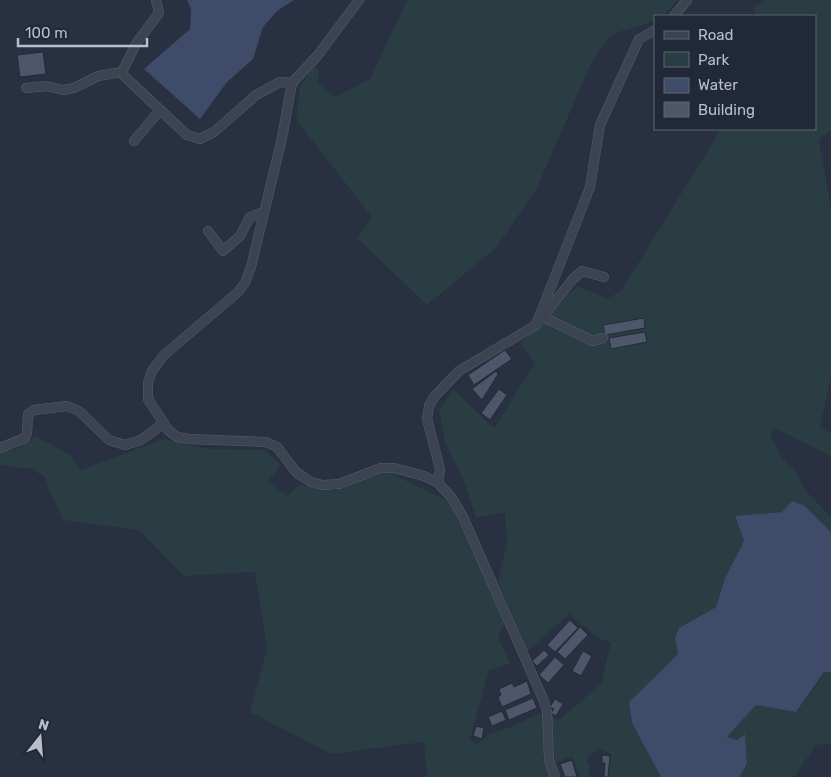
<svg xmlns="http://www.w3.org/2000/svg" width="831" height="777" font-family="Rubik,sans-serif">
	<style>
		.green { fill: #2a3d42 }
		.water { fill: #3f4c69 }
		.building { fill: #4e576a; stroke: #232a39 }
		.lines { fill: none; stroke-linecap: round; stroke-linejoin: round }
		.minor-casing { stroke: #575e6b; stroke-width: 10 }
		.minor { stroke: #3c4351; stroke-width: 9 }
	</style>
	<rect width="100%" height="100%" fill="#283041"/>
	<g class="green">
		<polygon points="407,0 678,0 663,16 655,16 655,20 643,25 612,34 593,59 537,188 496,248 427,305 357,238 372,217 296,120 300,87 314,66 319,71 318,82 335,97 370,79"/>
		<polygon points="764,0 831,0 831,131 819,139 831,210 831,377 820,427 831,433 831,456 776,429 770,434 782,458 797,473 805,490 831,517 831,532 805,506 782,512 735,516 744,541 725,578 716,607 679,628 675,638 678,654 629,702 632,723 661,777 609,777 611,754 597,748 595,753 590,753 587,761 590,769 588,777 580,777 572,757 555,762 550,714 558,721 603,682 603,674 611,643 599,638 569,614 527,651 498,581 507,543 505,512 476,518 465,484 445,442 439,410 453,389 494,428 535,363 520,344 577,286 608,298 621,291 721,129 815,129 815,16 754,16 754,7"/>
		<polygon points="36,436 70,455 81,470 164,439 207,449 265,450 281,465 268,481 287,496 299,485 334,491 388,472 450,502 493,591 505,621 498,638 510,663 489,670 470,739 476,745 489,734 511,727 542,712 544,720 543,759 551,777 427,777 424,742 331,754 250,712 267,649 255,572 184,576 139,530 63,520 50,492 45,477 31,469 0,465 0,453 19,448"/>
		<polygon points="825,672 831,672 831,744 816,745 794,777 740,777 747,763 745,735 737,740 727,737 756,705 796,712"/>
	</g>
	<g class="water">
		<polygon points="187,0 294,0 277,11 263,27 253,59 227,82 200,119 144,69 190,29 191,9"/>
		<polygon points="792,501 805,506 831,532 831,672 824,672 796,712 756,705 727,737 737,740 745,734 747,763 740,777 661,777 632,723 629,702 678,654 675,638 679,628 716,607 725,578 744,541 735,516 782,512"/>
	</g>
	<g class="building">
		<polygon points="43,52 46,74 20,77 17,55"/>
		<polygon points="644,318 645,328 605,335 603,325"/>
		<polygon points="645,332 647,342 611,349 609,338"/>
		<polygon points="505,350 512,359 474,385 468,375"/>
		<polygon points="496,371 498,374 482,400 472,389"/>
		<polygon points="499,389 507,395 490,420 481,413"/>
		<polygon points="570,620 578,628 555,652 547,645"/>
		<polygon points="580,627 588,635 565,659 557,652"/>
		<polygon points="544,650 549,655 537,666 532,661"/>
		<polygon points="583,651 592,656 581,676 572,671"/>
		<polygon points="555,657 564,665 548,683 539,675"/>
		<polygon points="527,681 531,694 502,707 498,697 501,695 499,689 512,683 514,687"/>
		<polygon points="533,698 537,708 509,720 505,710"/>
		<polygon points="555,699 563,704 556,716 551,713 554,709 550,707"/>
		<polygon points="502,711 506,720 492,726 488,717"/>
		<polygon points="476,726 484,728 482,739 473,736"/>
		<polygon points="602,755 610,756 608,777 604,777 605,763 602,763"/>
		<polygon points="572,760 577,777 565,777 560,764"/>
	</g>
	<g class="lines">
		<defs>
			<g id="minor">
				<polyline points="359,0 318,55 292,83 282,138 251,267 245,283 237,293 164,355 152,371 148,383 148,399 168,430 177,437 189,439 266,442 277,447 296,472 311,482 323,485 339,484 381,468 394,468 424,476 438,483 452,498 463,517 543,699 547,711 549,760 555,777"/>
				<polyline points="674,16 687,0"/>
				<polyline points="122,72 124,76 187,135 200,139 214,132 256,95 280,82 292,83"/>
				<polyline points="122,72 137,42 159,13 156,0"/>
				<polyline points="26,88 47,86 63,90 74,88 98,76 122,72"/>
				<polyline points="134,141 160,110"/>
				<polyline points="208,231 223,251 240,236 250,217 264,212"/>
				<polyline points="543,317 593,341 603,338"/>
				<polyline points="541,319 573,279 582,271 604,277"/>
				<polyline points="0,448 25,438 27,433 28,414 34,410 67,406 79,411 109,440 125,445 141,440 164,423"/>
				<polyline points="438,483 440,469 427,419 429,406 434,397 459,371 536,325 590,187 600,125 639,39 655,30"/>
			</g>
		</defs>
		<use href="#minor" class="minor-casing"/>
		<use href="#minor" class="minor"/>
	</g>
	<rect x="654" y="15" width="162" height="115" fill="#212837" stroke="#5e6472"/>
	<rect x="664" y="31" width="25" height="8" fill="#3c4351" stroke="#5e6472"/>
	<text x="698" y="40" font-size="15" fill="#b9becb">Road</text>
	<rect x="664" y="52" width="25" height="15" fill="#2a3d42" stroke="#5e6472"/>
	<text x="698" y="65" font-size="15" fill="#b9becb">Park</text>
	<rect x="664" y="78" width="25" height="15" fill="#3f4c69" stroke="#5e6472"/>
	<text x="698" y="90" font-size="15" fill="#b9becb">Water</text>
	<rect x="664" y="102" width="25" height="15" fill="#4e576a" stroke="#5e6472"/>
	<text x="698" y="115" font-size="15" fill="#b9becb">Building</text>
	<g transform="translate(40 737) rotate(17)" stroke="#212837" stroke-width="4" paint-order="stroke">
	<path d="M0-4L9 19L0 12L-9 19Z" fill="#b9becb"/>
	<text y="-8" font-size="14" font-weight="bold" text-anchor="middle" fill="#b9becb">N</text>
	</g>
	<path d="M18 38v8h129v-8" fill="none" stroke="#b9becb" stroke-width="2.5"/>
	<text x="25" y="38" font-size="15" fill="#b9becb" stroke="#212837" stroke-width="4" paint-order="stroke">100 m</text>
</svg>
